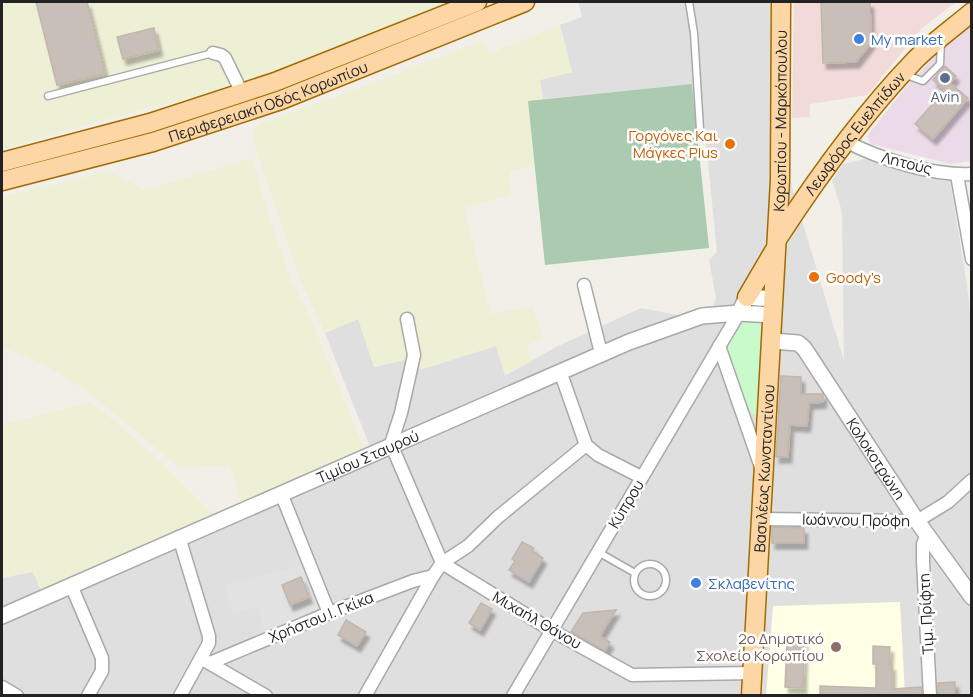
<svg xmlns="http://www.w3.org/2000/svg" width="973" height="697" font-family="Manrope,sans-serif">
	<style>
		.residential { fill: #e0dfdf }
		.commercial { fill: #f2dad9 }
		.industrial { fill: #ebdbe8 }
		.education { fill: #ffffe5 }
		.farmland { fill: #eef0d5 }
		.cemetery { fill: #aacbaf }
		.park { fill: #c8facc }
		.parking { fill: #e2e2e2 }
		.building { fill: #c7bfb8; stroke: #c4b6ab; stroke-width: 1.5; filter: url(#shadow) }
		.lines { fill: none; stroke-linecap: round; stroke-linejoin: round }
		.service-casing { stroke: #a9a9a9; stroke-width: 9 }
		.minor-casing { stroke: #a9a9a9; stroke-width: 15 }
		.tertiary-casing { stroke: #a9a9a9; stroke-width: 18 }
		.primary-casing { stroke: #a06b00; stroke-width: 21 }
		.service { stroke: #fff; stroke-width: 6 }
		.minor { stroke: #fff; stroke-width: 12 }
		.tertiary { stroke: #fff; stroke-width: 15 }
		.primary { stroke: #fcd6a4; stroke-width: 18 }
		.shop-dot { fill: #3f7fe0; stroke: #fff; stroke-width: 2 }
		.service-dot { fill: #5c6f8a; stroke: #fff; stroke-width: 2 }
		.food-dot { fill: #e8710a; stroke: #fff; stroke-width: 2 }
		.education-dot { fill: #8d6e63; stroke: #fff; stroke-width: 2 }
		.labels { text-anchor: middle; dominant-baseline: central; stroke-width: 5; stroke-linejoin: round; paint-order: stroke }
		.shop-label { font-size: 15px; fill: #366cbe; stroke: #fff; text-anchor: start }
		.service-label { font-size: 15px; fill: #4e5e75; stroke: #fff }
		.street-label { font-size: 15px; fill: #222; stroke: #fff }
		.food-label { font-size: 15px; fill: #c56008; stroke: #fff; text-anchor: end }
		.education-label { font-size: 15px; fill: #785e54; stroke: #fff; text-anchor: end }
	</style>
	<defs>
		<filter id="shadow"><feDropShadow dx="3.5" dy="6" stdDeviation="1.5" flood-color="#0004"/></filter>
	</defs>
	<rect width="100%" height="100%" fill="#f2efe9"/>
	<polygon class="residential" points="578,2 770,2 773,123 844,361 842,212 832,180 843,164 869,158 950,180 967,285 972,332 971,695 2,695 2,578 33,571 47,605 376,462 325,333 358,319 419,357 420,369 496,346 506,375 556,347 641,308 707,321 716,298 709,260 717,252 700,84 543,99 540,80 572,72 560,25 582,17"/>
	<polygon class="commercial" points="794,2 956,2 922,28 867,95 810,104 810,117 792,118"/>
	<polygon class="industrial" points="971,24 971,161 951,164 871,144 867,136 906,87 946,44"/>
	<polygon class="education" points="900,602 905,695 766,696 773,606"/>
	<g class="farmland">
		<polygon points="2,2 455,2 253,83 125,114 2,149"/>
		<polygon points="560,25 572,72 540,80 543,99 528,101 534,165 510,172 511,195 464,208 491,314 532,306 543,338 527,345 532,361 505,375 496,346 420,370 419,357 374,367 358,319 325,333 301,282 253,141 255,128 261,123 354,90 481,41 491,53"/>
		<polygon points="252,158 269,217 291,280 312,322 366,453 242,506 230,465 180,468 87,391 45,365 2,347 2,197 108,171 145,190"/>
		<polygon points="89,402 115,421 154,456 217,518 42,593 33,572 2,578 2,425"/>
	</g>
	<polygon class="cemetery" points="692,84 709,248 545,265 528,101"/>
	<polygon class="park" points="742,318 758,318 761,323 757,415 752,414 745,407 726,349"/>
	<polygon class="parking" points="305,564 326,613 263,638 259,607 233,613 226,586"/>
	<g class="building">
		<polygon points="36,2 87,2 105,74 57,85"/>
		<polygon points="821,2 870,2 871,43 856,62 823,63"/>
		<polygon points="154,28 159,50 123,59 117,37"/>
		<polygon points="945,66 956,76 950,83 968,98 933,139 915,124 945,90 933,80"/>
		<polygon points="781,376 801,377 801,394 823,394 823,402 809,403 807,426 790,425 788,457 776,457"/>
		<polygon points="772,527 804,528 804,543 772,543"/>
		<polygon points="522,542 534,548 532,551 543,558 529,582 509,570 515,561 512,559"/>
		<polygon points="301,577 309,597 290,605 282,585"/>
		<polygon points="481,603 492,609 480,630 469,623"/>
		<polygon points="616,610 600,636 610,642 605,651 571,632 583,613"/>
		<polygon points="346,620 366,632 357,646 338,635"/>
		<polygon points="787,640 804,641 803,688 785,687"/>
		<polygon points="873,646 890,647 889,665 892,665 892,689 921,687 922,696 820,696 820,686 876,688 876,664 873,664"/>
		<polygon points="955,682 955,696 938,696 938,683"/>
	</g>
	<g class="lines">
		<defs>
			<g id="service">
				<polyline points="689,2 694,33 700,129"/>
				<polyline points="906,75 923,81 940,64 941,41"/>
				<polyline points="48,96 213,53"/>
				<polyline points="598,552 635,573"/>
				<circle cx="650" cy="580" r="16"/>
			</g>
			<g id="minor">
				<polyline points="213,53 221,55 225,58 242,93"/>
				<path d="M845,141C880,159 932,176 972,174"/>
				<polyline points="957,175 972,259"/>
				<polyline points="584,285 601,353"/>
				<polyline points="407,319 414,355 401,413 391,444 442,563"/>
				<polyline points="719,346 761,467"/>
				<polyline points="560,371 586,445 598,455 641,477"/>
				<polyline points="281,493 329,613"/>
				<polyline points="762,519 917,521 948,502 972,480"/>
				<polyline points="927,534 923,544 923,561 930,696"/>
				<polyline points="179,537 209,636 209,643 180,696"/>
				<polyline points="442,563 551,630 632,675 753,673"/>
				<polyline points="71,585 102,658 102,671 88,696"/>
				<polyline points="204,660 266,696"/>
				<polyline points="210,663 329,613 413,581 433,576"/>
				<polyline points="2,687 17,696"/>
				<polyline points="365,696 433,576 442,563 468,546 498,517 586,445"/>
				<polyline points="513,696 739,313"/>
			</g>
			<g id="tertiary">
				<polyline points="742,307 747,297 774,299"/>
				<path id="s1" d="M772,341L798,343L804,348L917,521L972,597"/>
				<path id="s2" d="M2,616L629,342L702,316L739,313L773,315"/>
			</g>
			<g id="primary">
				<polyline points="2,162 150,123 275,82 477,2"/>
				<path id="s3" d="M2,181L153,142L281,100L525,2"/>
				<path id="s4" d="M778,238C819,175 863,114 915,60C932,43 953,28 972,12"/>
				<polyline points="747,297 774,251"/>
				<path id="s5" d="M751,696L780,180L781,2"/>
			</g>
		</defs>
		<use href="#service" class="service-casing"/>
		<use href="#minor" class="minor-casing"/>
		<use href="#tertiary" class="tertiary-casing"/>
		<use href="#primary" class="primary-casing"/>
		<use href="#service" class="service"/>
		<use href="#minor" class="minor"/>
		<use href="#tertiary" class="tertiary"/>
		<use href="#primary" class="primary"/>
	</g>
	<g class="shop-dot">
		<circle cx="859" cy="39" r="6"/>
		<circle cx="696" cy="583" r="6"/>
	</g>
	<circle class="service-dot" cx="945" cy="78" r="6"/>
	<g class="food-dot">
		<circle cx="730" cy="144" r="6"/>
		<circle cx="814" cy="277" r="6"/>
	</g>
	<circle class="education-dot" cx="836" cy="647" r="6"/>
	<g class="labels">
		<g class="shop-label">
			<text x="871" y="39">My market</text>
			<text x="708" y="583">Σκλαβενίτης</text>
		</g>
		<g class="service-label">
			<text x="945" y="96">Avin</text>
		</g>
		<g class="street-label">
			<text stroke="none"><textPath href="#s3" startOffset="278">Περιφερειακή Οδός Κορωπίου</textPath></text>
			<text stroke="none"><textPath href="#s5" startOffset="576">Κορωπίου - Μαρκόπουλου</textPath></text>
			<text stroke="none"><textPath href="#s4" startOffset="130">Λεωφόρος Ευελπίδων</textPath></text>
			<text transform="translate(907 163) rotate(14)">Λητούς</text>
			<text stroke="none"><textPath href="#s2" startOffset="399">Τιμίου Σταυρού</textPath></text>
			<text stroke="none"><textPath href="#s1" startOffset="166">Κολοκοτρώνη</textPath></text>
			<text stroke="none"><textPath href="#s5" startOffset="228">Βασιλέως Κωνσταντίνου</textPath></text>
			<text transform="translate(626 504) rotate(-59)">Κύπρου</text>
			<text transform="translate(856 520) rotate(1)">Ιωάννου Πρόφη</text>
			<text transform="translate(926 614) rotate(-93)">Τιμ. Πρίφτη</text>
			<text transform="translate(321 617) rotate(-22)">Χρήστου Ι. Γκίκα</text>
			<text transform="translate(537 620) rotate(30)">Μιχαήλ Θάνου</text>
		</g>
		<g class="food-label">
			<text x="718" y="135">Γοργόνες Και<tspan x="718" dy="17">Μάγκες Plus</tspan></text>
			<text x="826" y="277" text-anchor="start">Goody's</text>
		</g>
		<g class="education-label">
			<text x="824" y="638">2ο Δημοτικό<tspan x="824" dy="17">Σχολείο Κορωπίου</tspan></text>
		</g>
	</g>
	<rect width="973" height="697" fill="none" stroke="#222222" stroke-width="6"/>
</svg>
